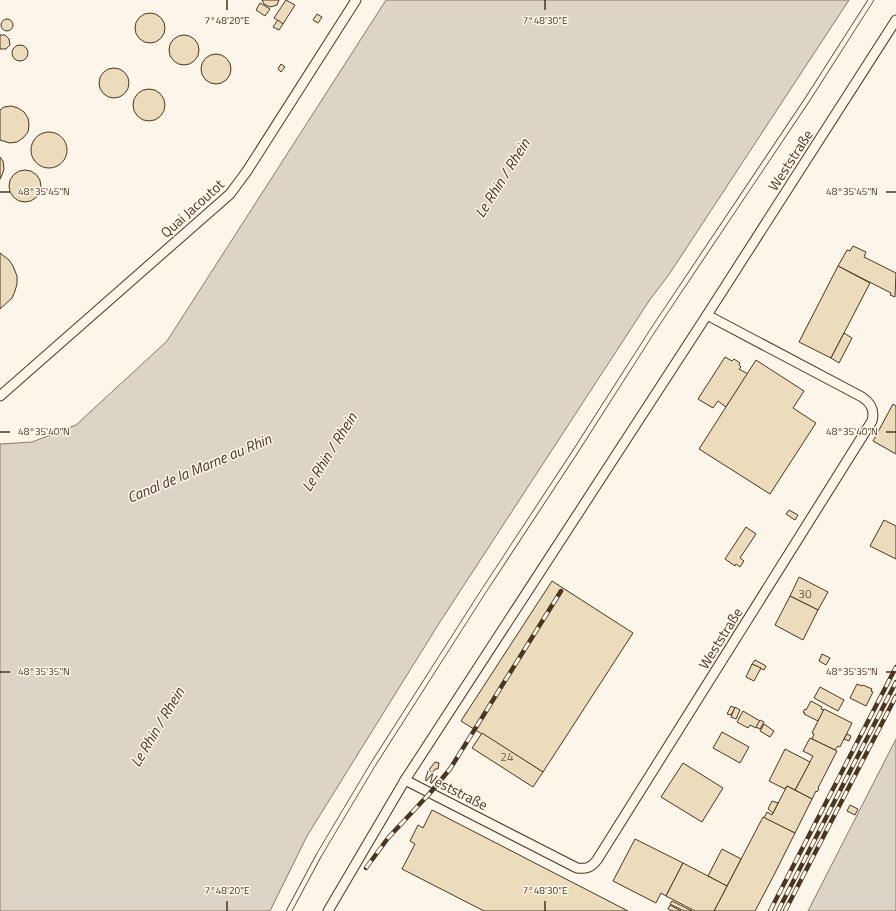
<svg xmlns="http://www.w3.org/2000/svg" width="896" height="911" font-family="'Titillium Web',sans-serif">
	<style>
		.water { fill: #dcd4c6; stroke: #887966 }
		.building { fill: #ecdcbc; stroke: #4a3520 }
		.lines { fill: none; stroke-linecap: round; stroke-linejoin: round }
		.service-casing { stroke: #4a3520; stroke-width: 6 }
		.minor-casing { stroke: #4a3520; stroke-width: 11 }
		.service { stroke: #fbf6e9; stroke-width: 4.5 }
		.minor { stroke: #fbf6e9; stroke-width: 9 }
		.rail-casing { stroke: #4a3520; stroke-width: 4.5 }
		.rail { stroke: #fbf6e9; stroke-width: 3; stroke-dasharray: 9; stroke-linecap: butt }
		.ticks { fill: none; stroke: #4a3520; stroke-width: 1.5 }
		.labels { text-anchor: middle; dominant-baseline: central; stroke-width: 3; stroke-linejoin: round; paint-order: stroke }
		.number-label { font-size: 12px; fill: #725f47 }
		.street-label { font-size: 14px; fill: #4a3520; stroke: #fbf6e9 }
		.water-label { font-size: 15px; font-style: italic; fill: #4a3520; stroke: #fbf6e9 }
		.ticks-label { font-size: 10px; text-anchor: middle; fill: #4a3520; stroke: #fbf6e9; stroke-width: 3; stroke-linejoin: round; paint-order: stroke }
	</style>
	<rect width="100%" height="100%" fill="#fbf6e9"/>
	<g class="water">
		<polygon points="386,0 849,0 670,273 649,301 438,625 307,836 270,911 0,911 0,444 32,442 76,425 167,341"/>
		<polygon points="896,739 896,911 808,911"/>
	</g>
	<g class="building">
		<polygon points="262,0 279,0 277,5 270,7 264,4"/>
		<polygon points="286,0 295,5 283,24 274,18"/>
		<polygon points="260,3 270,9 265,16 256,10"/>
		<circle cx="150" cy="28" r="15"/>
		<polygon points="317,14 322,17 318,23 313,20"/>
		<circle cx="7" cy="25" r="6"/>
		<polygon points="278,20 283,24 279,30 273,27"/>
		<polygon points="0,35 5,35 9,39 10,45 6,49 0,49"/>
		<circle cx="184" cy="50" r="15"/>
		<circle cx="20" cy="53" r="8"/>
		<circle cx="216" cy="69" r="15"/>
		<polygon points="281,64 285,67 281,72 278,69"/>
		<circle cx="114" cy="83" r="15"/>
		<circle cx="149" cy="105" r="16"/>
		<polygon points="11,106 18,108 24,112 28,118 29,125 28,132 23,138 17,142 10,143 0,140 0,110 4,107"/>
		<circle cx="49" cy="150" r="18"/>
		<polygon points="0,157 3,161 4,169 2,175 0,179"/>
		<circle cx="25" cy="186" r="16"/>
		<polygon points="853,246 866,252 864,257 896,273 895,297 890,295 891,293 838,266 847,250 850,251"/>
		<polygon points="0,253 9,260 13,266 17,276 17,284 15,291 12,298 0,309"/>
		<polygon points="838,266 870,283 831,358 799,342"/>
		<polygon points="844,333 852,338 839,363 831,358"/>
		<polygon points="725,357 732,361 734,359 740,363 739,365 741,367 739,369 748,374 726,407 718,401 713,408 698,399"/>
		<polygon points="756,360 804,391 793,408 816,423 770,494 699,449"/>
		<polygon points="893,404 896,406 896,454 873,441"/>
		<polygon points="789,510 798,515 795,520 786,514"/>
		<polygon points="884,520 896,526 896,559 870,546"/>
		<polygon points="746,527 756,534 740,558 744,561 740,567 736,564 735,566 725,559"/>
		<polygon points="799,577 828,592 818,610 790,596"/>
		<polygon points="552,581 633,633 543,772 461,721"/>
		<polygon points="790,596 818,610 803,640 775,625"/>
		<polygon points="822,654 830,658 826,665 819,661"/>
		<polygon points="755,660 766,666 764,670 752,664"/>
		<polygon points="752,664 761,668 754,681 746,677"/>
		<polygon points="857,684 862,686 863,685 872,689 871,691 873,692 866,706 850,698"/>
		<polygon points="820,687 844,700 838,711 814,698"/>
		<polygon points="811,701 822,707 821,709 824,710 818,721 804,714 805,713 803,712 805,709 806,710"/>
		<polygon points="731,706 735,708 731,715 727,714"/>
		<polygon points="735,707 740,710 736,719 731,717"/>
		<polygon points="824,709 852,723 840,747 838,746 835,750 812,739 814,734 812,733"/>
		<polygon points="743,711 760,721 756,728 750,725 748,728 737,722"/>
		<polygon points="760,720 764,722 760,729 756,727"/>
		<polygon points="764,724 774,731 770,737 760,731"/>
		<polygon points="722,732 749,747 740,763 713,748"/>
		<polygon points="482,733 543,772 533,787 472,748"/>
		<polygon points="847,734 851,736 849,741 844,739"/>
		<polygon points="810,738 837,751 818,788 819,789 817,792 816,791 812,799 795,790 813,756 803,751"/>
		<polygon points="785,749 810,762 795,790 787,786 785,789 769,781"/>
		<polygon points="435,762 439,763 438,769 435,769 432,773 429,770"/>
		<polygon points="683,763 723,788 702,822 661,797"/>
		<polygon points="787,786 812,799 795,833 764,818 767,812 772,815"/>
		<polygon points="772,801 778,803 773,813 768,809"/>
		<polygon points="850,805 858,809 855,815 847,811"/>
		<polygon points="432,810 628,911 484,911 402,869 415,844 410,841 418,825 423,828"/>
		<polygon points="763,817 795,833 774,875 755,911 714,911"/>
		<polygon points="635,839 683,863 666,896 661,893 656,903 613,881"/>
		<polygon points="722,849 741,859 727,886 708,876"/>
		<polygon points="683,863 727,886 714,911 695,911 666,896"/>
		<polygon points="672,901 692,911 684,911 670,904"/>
		<polygon points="670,905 681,911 672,911 668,909"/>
	</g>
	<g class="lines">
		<defs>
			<polyline id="service" points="289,911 319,855 372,766 483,592 575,452 653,330 809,97 871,0"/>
			<g id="minor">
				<polyline points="0,396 230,194 247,171 356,0"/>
				<path d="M405,780L577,868C586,869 591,868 597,860L872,421C875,410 871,403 862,397L707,315"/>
				<polyline points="328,911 405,780 707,315 896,20"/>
			</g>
		</defs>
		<use href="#service" class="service-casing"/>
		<use href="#minor" class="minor-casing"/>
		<use href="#service" class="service"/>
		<use href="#minor" class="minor"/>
		<defs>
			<g id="rail">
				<polyline points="366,868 388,838 430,793 450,769 561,591"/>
				<polyline points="770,911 896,667"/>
				<polyline points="778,911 896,682"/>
				<polyline points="785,911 896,696"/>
			</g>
		</defs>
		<use href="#rail" class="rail-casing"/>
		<use href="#rail" class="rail"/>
	</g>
	<path class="ticks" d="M227,0V10M545,0V10M0,192H10M886,192H896M0,432H10M886,432H896M0,672H10M886,672H896M227,901V911M545,901V911"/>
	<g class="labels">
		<g class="number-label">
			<text x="805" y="593">30</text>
			<text x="507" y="756">24</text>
		</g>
		<g class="street-label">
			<text transform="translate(790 160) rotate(-57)">Weststraße</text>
			<text transform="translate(192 208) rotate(-42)">Quai Jacoutot</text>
			<text transform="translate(720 638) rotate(-58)">Weststraße</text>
			<text transform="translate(456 790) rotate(27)">Weststraße</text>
		</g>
		<g class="water-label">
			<text transform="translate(502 178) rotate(-58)">Le Rhin / Rhein</text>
			<text transform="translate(329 452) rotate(-58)">Le Rhin / Rhein</text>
			<text transform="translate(199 468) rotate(-23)">Canal de la Marne au Rhin</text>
			<text transform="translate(157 727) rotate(-59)">Le Rhin / Rhein</text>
		</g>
	</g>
	<g class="ticks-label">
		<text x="227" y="24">7°48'20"E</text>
		<text x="545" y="24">7°48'30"E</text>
		<text x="44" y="195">48°35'45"N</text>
		<text x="852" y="195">48°35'45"N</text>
		<text x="44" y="435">48°35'40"N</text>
		<text x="852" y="435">48°35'40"N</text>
		<text x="44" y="675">48°35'35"N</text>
		<text x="852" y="675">48°35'35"N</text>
		<text x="227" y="894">7°48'20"E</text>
		<text x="545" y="894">7°48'30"E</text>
	</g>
</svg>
